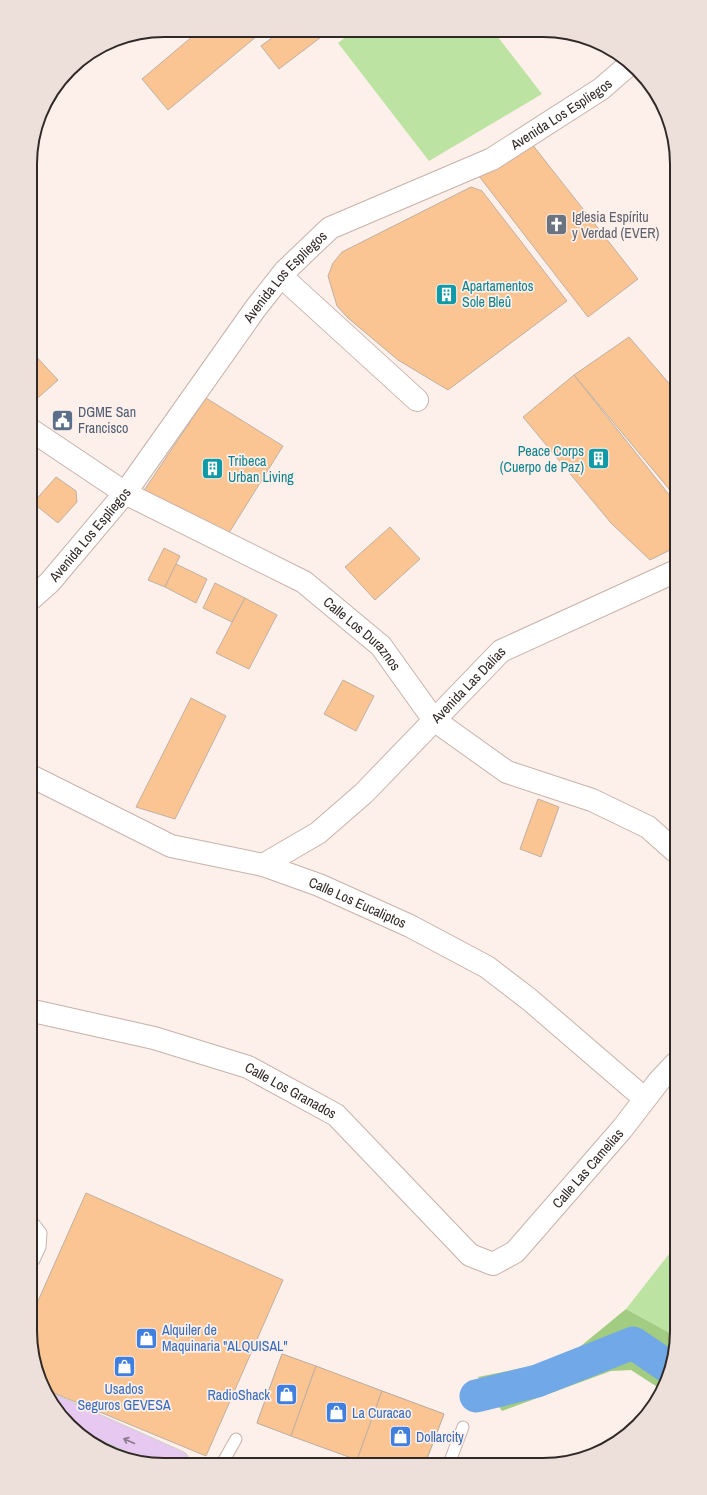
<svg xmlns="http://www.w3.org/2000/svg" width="707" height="1495" font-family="'Archivo Narrow',sans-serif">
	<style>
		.green { fill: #bde3a2 }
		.forest { fill: #a1cc81 }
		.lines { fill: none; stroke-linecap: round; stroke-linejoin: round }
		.river { stroke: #70a8e8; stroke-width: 33 }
		.building { fill: #fac593; stroke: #c0b0a2 }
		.lane-casing { stroke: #c7b2a9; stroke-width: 13 }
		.street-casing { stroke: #c7b2a9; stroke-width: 24 }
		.secondary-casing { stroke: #c7b2a9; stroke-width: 24 }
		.highway-casing { stroke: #d2d0cf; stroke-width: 24 }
		.lane { stroke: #fff; stroke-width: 11 }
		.street { stroke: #fff; stroke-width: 22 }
		.secondary { stroke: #fff; stroke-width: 22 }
		.highway { stroke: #e6c8f1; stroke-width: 22 }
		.oneway { stroke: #8c788c }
		.labels { text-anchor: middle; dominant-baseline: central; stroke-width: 3.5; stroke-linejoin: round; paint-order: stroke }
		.street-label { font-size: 14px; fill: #312926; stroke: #fdefe9 }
		.worship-label { font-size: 14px; fill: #5b616d; stroke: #fdefe9; text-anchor: start }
		.culture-label { font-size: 14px; fill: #0d838f; stroke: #fdefe9; text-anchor: start }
		.service-label { font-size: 14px; fill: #4e5e75; stroke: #fdefe9; text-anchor: start }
		.shop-label { font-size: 14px; fill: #366cbe; stroke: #fdefe9; text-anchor: start }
		.rim { fill: none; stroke: #312926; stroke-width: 2 }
	</style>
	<rect width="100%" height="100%" fill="#fdefe9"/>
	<g class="green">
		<polygon points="353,31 494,32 542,94 429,161 338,43"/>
		<polygon points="676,1245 677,1337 626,1309"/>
		<polygon points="72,1428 152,1462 138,1462 75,1432"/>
	</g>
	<polygon class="forest" points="626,1309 677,1337 667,1382 662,1390 631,1370 611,1371 502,1411 478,1377 565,1359"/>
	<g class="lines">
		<polyline class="river" points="476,1396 537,1381 633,1343 670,1368"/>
	</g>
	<g class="building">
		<polygon points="200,30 263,31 168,110 142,79"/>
		<polygon points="281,31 329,31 279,69 261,46"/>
		<polygon points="528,139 638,279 588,317 475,171"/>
		<polygon points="471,187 482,191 567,301 448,390 398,360 348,318 337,306 328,276 333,263 342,252"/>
		<polygon points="629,337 673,388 674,495 574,375"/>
		<polygon points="31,351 58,380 31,404 31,377 33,375 31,374"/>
		<polygon points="574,375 674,501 674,548 650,560 611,523 523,417"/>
		<polygon points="206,398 283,446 227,536 143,492"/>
		<polygon points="56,477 76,491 77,502 58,523 33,503"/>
		<polygon points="390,527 420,559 375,600 345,567"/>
		<polygon points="164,548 180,556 165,587 148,580"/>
		<polygon points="176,564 207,579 196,603 165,587"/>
		<polygon points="215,583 245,598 232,622 203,608"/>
		<polygon points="245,598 277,615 249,669 216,653"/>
		<polygon points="343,680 374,696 356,731 324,714"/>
		<polygon points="191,698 226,716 175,819 136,807"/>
		<polygon points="538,799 559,807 541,857 520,849"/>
		<polygon points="86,1193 283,1280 206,1456 44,1389 35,1366 34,1310"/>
		<polygon points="282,1354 444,1414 426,1461 361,1461 257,1423"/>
		<polygon points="282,1354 316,1366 291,1436 257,1423"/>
		<polygon points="316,1366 382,1391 357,1460 291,1436"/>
		<polygon points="382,1391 444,1414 426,1461 361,1461 357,1460"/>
		<polygon points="655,1393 659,1396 649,1413 634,1427"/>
		<polygon points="569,1459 569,1460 514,1461 514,1460"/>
	</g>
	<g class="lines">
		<defs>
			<g id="lane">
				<polyline points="34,1224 41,1233 40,1247 34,1260"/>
				<polyline points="450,1461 463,1427"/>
				<polyline points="223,1462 236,1439"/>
			</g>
			<g id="street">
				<polyline points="281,276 417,400"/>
				<path id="s1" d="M31,430L125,493L304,582L381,646L434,720L507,772L592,800L648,827L675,851"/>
				<path id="s2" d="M32,598L50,582L125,493L255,309L285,271L330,228L492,159L601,89L631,63"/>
				<path id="s3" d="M33,777L171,846L263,865L319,885L410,926L487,967L530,1000L645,1099"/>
				<path id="s4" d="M263,865L318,833L364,793L501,651L674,572"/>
			</g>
			<g id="secondary">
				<path id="s5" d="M33,1011L154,1038L248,1067L336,1115L470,1255L493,1264L515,1252L622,1129L659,1081L676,1063"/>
			</g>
			<polyline id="highway" points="55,1407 178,1462"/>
		</defs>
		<use href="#lane" class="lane-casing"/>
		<use href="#street" class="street-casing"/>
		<use href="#secondary" class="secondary-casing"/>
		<use href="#highway" class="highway-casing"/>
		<use href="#lane" class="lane"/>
		<use href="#street" class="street"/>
		<use href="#secondary" class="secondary"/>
		<use href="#highway" class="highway"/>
	</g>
	<defs><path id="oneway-shaft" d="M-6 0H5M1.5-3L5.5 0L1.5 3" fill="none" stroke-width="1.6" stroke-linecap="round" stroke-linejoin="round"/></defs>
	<use class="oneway" href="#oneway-shaft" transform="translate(129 1441) rotate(-156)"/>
	<defs>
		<symbol id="church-square" viewBox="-11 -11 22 22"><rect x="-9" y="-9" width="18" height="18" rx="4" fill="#6b7280" stroke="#fdefe9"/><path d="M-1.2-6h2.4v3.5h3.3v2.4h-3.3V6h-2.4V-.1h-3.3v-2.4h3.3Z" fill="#fff"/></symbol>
		<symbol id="building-square" viewBox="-11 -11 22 22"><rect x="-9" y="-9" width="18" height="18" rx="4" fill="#0f9aa8" stroke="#fdefe9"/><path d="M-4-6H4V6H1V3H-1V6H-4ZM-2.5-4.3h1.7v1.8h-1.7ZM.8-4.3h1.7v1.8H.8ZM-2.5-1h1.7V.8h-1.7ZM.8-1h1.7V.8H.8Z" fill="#fff"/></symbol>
		<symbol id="civic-square" viewBox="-11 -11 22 22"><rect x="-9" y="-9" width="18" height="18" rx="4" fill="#5c6f8a" stroke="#fdefe9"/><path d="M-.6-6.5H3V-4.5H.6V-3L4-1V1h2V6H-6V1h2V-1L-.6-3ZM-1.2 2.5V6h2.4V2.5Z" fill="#fff"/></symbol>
		<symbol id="shop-square" viewBox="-11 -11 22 22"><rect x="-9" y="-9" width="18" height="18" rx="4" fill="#3f7fe0" stroke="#fdefe9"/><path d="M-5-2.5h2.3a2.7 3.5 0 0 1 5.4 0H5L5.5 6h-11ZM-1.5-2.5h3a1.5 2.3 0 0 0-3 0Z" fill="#fff"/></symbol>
	</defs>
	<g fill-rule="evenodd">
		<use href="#church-square" x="544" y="212" width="25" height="25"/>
		<use href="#building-square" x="434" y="282" width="25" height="25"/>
		<use href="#civic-square" x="50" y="408" width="25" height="25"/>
		<use href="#building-square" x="586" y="446" width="25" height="25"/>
		<use href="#building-square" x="200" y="456" width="25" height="25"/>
		<use href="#shop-square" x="134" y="1326" width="25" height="25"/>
		<use href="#shop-square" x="112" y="1354" width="25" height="25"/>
		<use href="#shop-square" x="274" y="1382" width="25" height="25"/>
		<use href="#shop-square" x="324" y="1400" width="25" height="25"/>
		<use href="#shop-square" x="388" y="1424" width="25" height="25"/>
	</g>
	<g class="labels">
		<g class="street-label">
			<text stroke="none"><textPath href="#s2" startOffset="735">Avenida Los Espliegos</textPath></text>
			<text stroke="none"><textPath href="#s2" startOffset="410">Avenida Los Espliegos</textPath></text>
			<text stroke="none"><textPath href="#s2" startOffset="86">Avenida Los Espliegos</textPath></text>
			<text stroke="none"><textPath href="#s1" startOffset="391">Calle Los Duraznos</textPath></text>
			<text stroke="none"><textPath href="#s4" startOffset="275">Avenida Las Dalias</textPath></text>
			<text stroke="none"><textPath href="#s3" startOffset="350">Calle Los Eucaliptos</textPath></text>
			<text stroke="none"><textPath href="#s5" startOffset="271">Calle Los Granados</textPath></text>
			<text stroke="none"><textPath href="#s5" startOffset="677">Calle Las Camelias</textPath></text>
		</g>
		<g class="worship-label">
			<text x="572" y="217">Iglesia Espíritu<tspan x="572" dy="16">y Verdad (EVER)</tspan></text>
		</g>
		<g class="culture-label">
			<text x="462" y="286">Apartamentos<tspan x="462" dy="16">Sole Bleû</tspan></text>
			<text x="584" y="451" text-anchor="end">Peace Corps<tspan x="584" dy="16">(Cuerpo de Paz)</tspan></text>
			<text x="228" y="461">Tribeca<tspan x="228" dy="16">Urban Living</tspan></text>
		</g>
		<g class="service-label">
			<text x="78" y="412">DGME San<tspan x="78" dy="16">Francisco</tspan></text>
		</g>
		<g class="shop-label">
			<text x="162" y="1330">Alquiler de<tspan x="162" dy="16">Maquinaria "ALQUISAL"</tspan></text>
			<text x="124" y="1389" text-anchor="middle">Usados<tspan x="124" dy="16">Seguros GEVESA</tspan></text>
			<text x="270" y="1395" text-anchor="end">RadioShack</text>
			<text x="352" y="1413">La Curacao</text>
			<text x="416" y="1437">Dollarcity</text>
		</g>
	</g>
	<path d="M0 0H707V1495H0ZM164 37H543A127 127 0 0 1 670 164V1331A127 127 0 0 1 543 1458H164A127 127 0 0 1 37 1331V164A127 127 0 0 1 164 37Z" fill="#eddfd9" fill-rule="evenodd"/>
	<path class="rim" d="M164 37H543A127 127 0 0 1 670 164V1331A127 127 0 0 1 543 1458H164A127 127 0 0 1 37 1331V164A127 127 0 0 1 164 37Z"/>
</svg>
